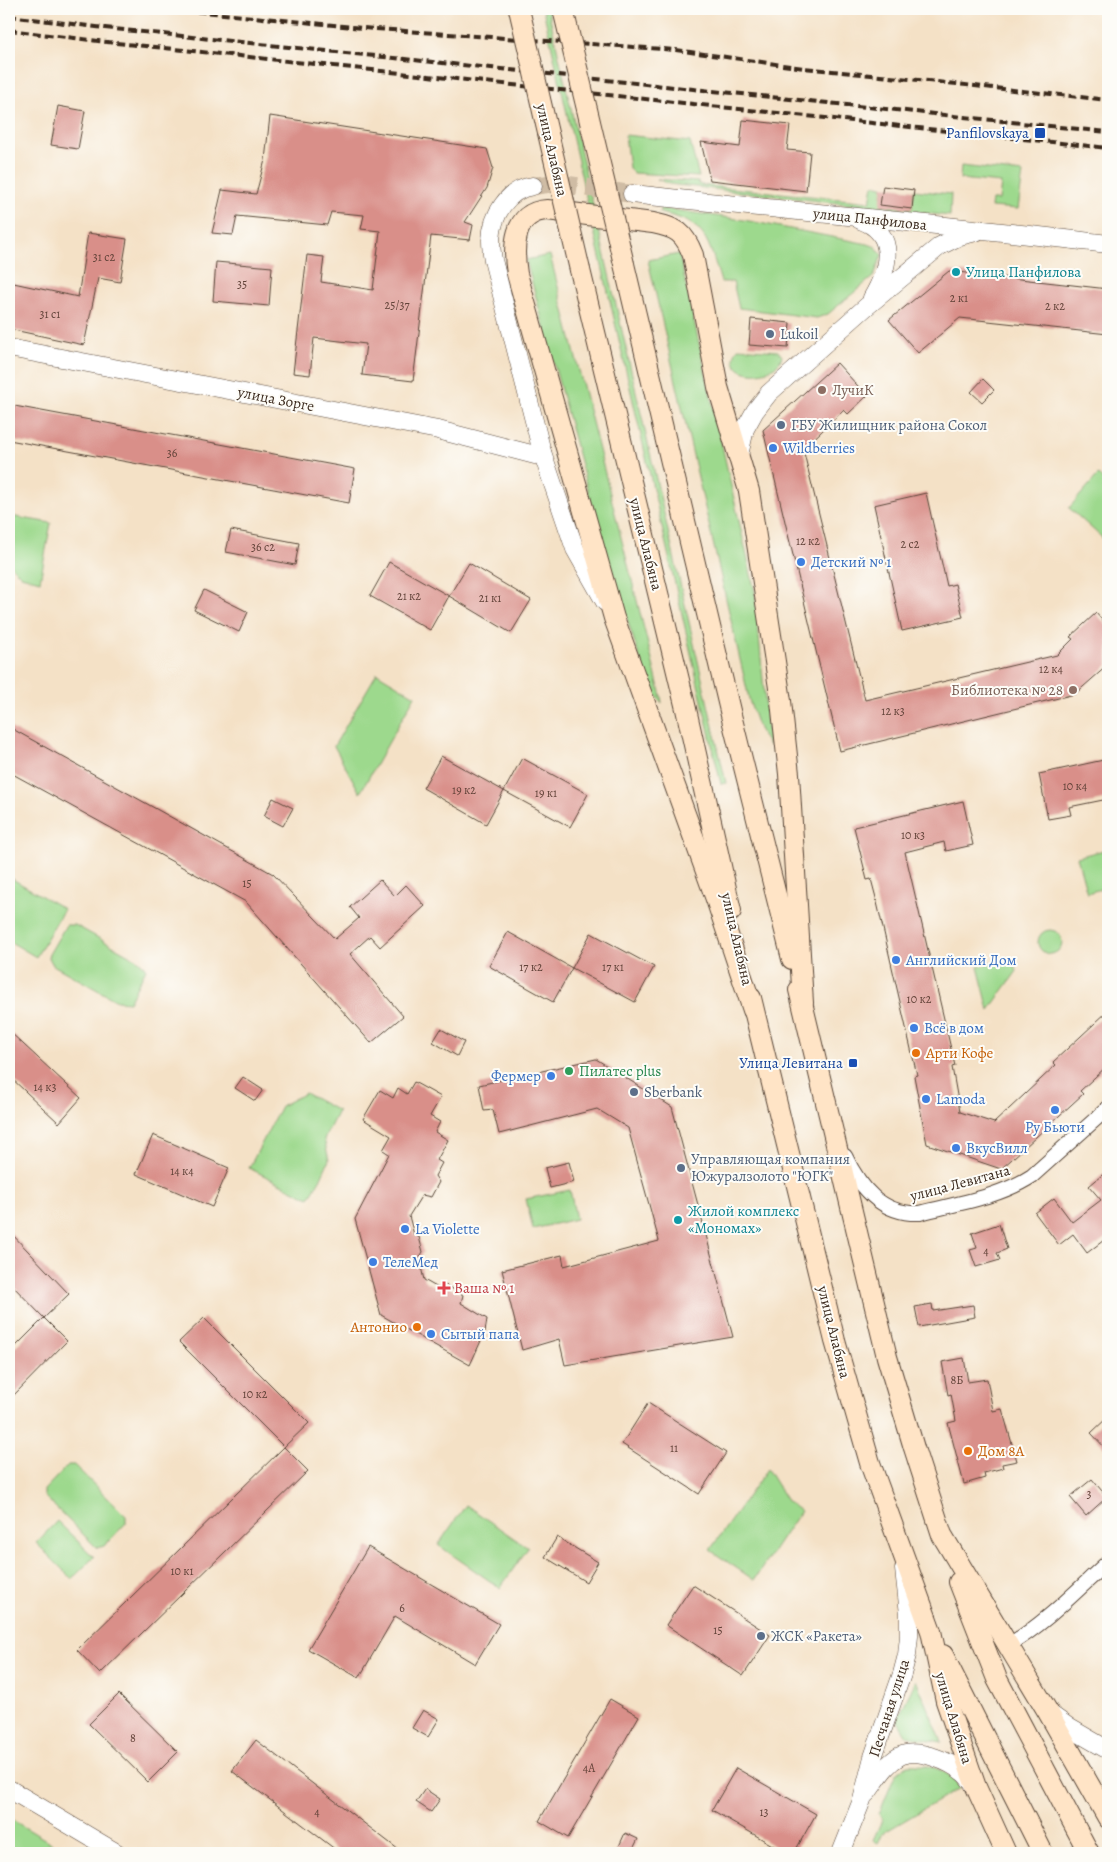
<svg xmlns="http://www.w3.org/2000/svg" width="1117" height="1862" font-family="Alegreya,serif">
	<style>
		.green { fill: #9dd98d; stroke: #6c8256 }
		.building { fill: #d98f89 }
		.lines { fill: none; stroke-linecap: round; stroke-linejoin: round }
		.tertiary-tunnel { stroke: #cfbca4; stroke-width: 18; stroke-dasharray: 18 9; stroke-linecap: butt }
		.minor-casing { stroke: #574537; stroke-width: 16 }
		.tertiary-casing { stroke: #574537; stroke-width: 19 }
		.secondary-casing { stroke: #574537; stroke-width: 22 }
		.minor { stroke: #fff; stroke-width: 14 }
		.tertiary { stroke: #fff; stroke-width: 18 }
		.secondary { stroke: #ffe4c6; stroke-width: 20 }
		.rail { stroke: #3b2a1e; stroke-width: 4; stroke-dasharray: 8 4; stroke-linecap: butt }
		.secondary-bridge-casing { stroke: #574537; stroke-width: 22; stroke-linecap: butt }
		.secondary-bridge { stroke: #ffe4c6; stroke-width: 20 }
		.transit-dot { fill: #1a4fb4; stroke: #fdfcf7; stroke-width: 2 }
		.culture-dot { fill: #0f9aa8; stroke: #fdfcf7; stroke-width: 2 }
		.service-dot { fill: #5c6f8a; stroke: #fdfcf7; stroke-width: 2 }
		.education-dot { fill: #8d6e63; stroke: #fdfcf7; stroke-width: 2 }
		.shop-dot { fill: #3f7fe0; stroke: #fdfcf7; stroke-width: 2 }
		.food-dot { fill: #e8710a; stroke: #fdfcf7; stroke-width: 2 }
		.leisure-dot { fill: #2e9e5b; stroke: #fdfcf7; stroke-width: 2 }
		.health-dot { fill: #e0444e; stroke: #fdfcf7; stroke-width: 2 }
		.labels { text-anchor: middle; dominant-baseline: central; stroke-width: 4; stroke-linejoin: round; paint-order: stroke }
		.number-label { font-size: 12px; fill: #624339 }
		.transit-label { font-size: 15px; fill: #164399; stroke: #fdfcf7; text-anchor: end }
		.street-label { font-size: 15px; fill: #3b2a1e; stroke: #fdfcf7 }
		.culture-label { font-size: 15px; fill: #0d838f; stroke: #fdfcf7; text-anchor: start }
		.service-label { font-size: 15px; fill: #4e5e75; stroke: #fdfcf7; text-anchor: start }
		.education-label { font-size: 15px; fill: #785e54; stroke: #fdfcf7; text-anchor: start }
		.shop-label { font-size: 15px; fill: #366cbe; stroke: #fdfcf7; text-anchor: start }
		.food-label { font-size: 15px; fill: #c56008; stroke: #fdfcf7; text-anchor: start }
		.leisure-label { font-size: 15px; fill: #27864d; stroke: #fdfcf7; text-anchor: start }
		.health-label { font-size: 15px; fill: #be3a42; stroke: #fdfcf7; text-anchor: start }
	</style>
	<rect width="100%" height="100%" fill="#fdfcf7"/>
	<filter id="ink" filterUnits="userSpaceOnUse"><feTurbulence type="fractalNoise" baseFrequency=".02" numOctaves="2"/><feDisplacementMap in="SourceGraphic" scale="10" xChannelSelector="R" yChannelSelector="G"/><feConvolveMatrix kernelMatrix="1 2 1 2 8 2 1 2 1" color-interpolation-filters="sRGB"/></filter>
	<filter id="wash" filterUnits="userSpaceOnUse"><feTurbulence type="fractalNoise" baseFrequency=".0096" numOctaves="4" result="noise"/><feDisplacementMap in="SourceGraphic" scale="20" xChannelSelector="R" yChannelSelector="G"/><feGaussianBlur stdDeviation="1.12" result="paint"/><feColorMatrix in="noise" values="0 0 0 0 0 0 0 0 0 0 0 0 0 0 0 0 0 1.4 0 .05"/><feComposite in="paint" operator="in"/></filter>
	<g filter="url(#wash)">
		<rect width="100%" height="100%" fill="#f4e1c6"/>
		<g class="green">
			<polygon points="543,9 548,9 726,783 721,784"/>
			<polygon points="625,135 690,142 699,177 633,173 629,168"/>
			<polygon points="961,166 1023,173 1018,209 991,207 992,200 999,200 1001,183 960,179"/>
			<polygon points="657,179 698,182 700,185 870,202 873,185 883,186 881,205 912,209 914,190 951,194 950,216 669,184"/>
			<path d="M660,208L744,220L868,244L876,247L882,255L874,276L828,314L817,318L739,308L733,282H721C708,240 707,222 660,213Z"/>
			<polygon points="679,254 755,592 769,746 759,729 750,703 648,260"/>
			<polygon points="550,255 661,696 662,703 649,687 599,532 526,260"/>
			<path d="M738,348L778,351L782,356C775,382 719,378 738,348Z"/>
			<polygon points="1098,475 1108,484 1108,543 1069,508"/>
			<polygon points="10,516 51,523 40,581 21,576 9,564"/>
			<polygon points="377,673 415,696 360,793 334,746"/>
			<polygon points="1104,850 1108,864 1108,887 1087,893 1077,857"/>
			<polygon points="9,877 64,909 36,957 9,941"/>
			<polygon points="66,925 75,925 140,961 146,969 129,1002 117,1001 53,965 48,956"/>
			<circle cx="1050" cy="942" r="12"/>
			<polygon points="1012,958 1017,971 989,1010 978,967"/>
			<polygon points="305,1093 338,1111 324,1139 329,1160 320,1180 309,1198 249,1168 281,1106"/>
			<polygon points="570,1190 576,1219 533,1229 526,1199"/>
			<polygon points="68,1465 74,1465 126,1516 126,1523 104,1546 97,1548 44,1496 44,1490"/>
			<polygon points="767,1469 787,1501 800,1511 754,1580 710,1550"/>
			<polygon points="466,1505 528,1548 500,1588 438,1545"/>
			<polygon points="57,1521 94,1557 72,1579 36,1543"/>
			<polygon points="916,1680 942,1742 907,1736 897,1720"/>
			<path d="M908,1765C929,1764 949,1769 960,1788L883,1833L878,1843L873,1840L882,1820L879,1814L896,1773Z"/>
			<polygon points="9,1818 68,1853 9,1853"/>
		</g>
		<g id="blocks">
			<g class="building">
				<polygon points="58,106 85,111 78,149 51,145"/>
				<polygon points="270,116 487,149 493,168 487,188 465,222 473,225 470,240 431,236 413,381 362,375 366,344 314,338 310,375 293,373 307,255 324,257 321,282 373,290 380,231 361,229 364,215 331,212 327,225 237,216 233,235 212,233 222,190 256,194 265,160"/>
				<polygon points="743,120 790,125 787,150 810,152 806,191 710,180 701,142 740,147"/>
				<polygon points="883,186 914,190 912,209 880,205"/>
				<polygon points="88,233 127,239 120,282 98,278 84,345 9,329 9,282 78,297"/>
				<polygon points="216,262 272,267 269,306 213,301"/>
				<polygon points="949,271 1108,289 1108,334 960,318 918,353 889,320"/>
				<polygon points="751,319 790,323 788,348 749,345"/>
				<polygon points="837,363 867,396 848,414 844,410 803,449 865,700 1057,655 1073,639 1070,637 1096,613 1108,627 1108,665 1075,694 840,751 763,430"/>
				<polygon points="983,379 994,390 982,402 971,392"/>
				<polygon points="9,405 355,469 349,503 9,440"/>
				<polygon points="926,493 947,586 955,584 963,617 902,631 874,505"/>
				<polygon points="231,530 299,543 295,565 226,552"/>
				<polygon points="389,562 449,596 430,630 370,596"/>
				<polygon points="469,563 531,600 511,633 449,596"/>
				<polygon points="204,590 248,612 239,632 194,610"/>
				<polygon points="9,727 273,874 335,939 359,918 350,907 380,880 395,896 406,885 425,906 380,947 370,936 350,954 403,1016 371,1043 246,902 9,772"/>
				<polygon points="441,756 504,791 486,824 423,788"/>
				<polygon points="522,758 588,794 570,827 504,791"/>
				<polygon points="1108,759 1108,799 1069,807 1071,815 1048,819 1039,774"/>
				<polygon points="273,798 293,808 283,826 264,816"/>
				<polygon points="963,801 973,845 946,851 944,842 905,852 955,1066 952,1067 960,1112 994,1123 1056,1065 1053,1062 1108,1011 1108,1065 1080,1091 1083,1094 1001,1169 927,1144 914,1076 917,1075 876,898 871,879 867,880 854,827"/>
				<polygon points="508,932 572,968 553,1002 489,966"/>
				<polygon points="591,933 654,967 635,1002 572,968"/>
				<polygon points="441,1029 464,1042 457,1056 433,1042"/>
				<polygon points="9,1031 81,1098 59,1123 9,1076"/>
				<polygon points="596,1059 672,1107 733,1337 565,1365 559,1339 522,1350 502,1270 562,1255 564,1266 659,1241 628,1128 597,1109 499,1134 493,1110 484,1111 479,1085"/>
				<polygon points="243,1077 263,1090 255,1101 235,1088"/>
				<polygon points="414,1082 441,1097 430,1116 440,1122 435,1132 448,1140 437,1160 442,1163 435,1176 439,1182 431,1197 422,1195 409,1216 414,1235 419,1237 423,1252 419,1258 424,1280 438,1288 444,1284 463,1295 461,1303 487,1319 485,1332 470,1365 381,1315 355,1219 389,1154 383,1150 391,1136 363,1119 380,1090 393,1098 398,1088 407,1094"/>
				<polygon points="153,1135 229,1168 212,1207 136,1174"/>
				<polygon points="569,1162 574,1182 550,1188 545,1168"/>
				<polygon points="1108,1170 1108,1237 1087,1253 1073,1234 1059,1245 1035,1213 1054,1198 1072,1222 1101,1200 1089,1186"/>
				<polygon points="999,1224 1007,1249 997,1253 1000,1260 976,1267 970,1250 977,1248 972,1233"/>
				<polygon points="9,1231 69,1294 44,1318 9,1282"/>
				<polygon points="932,1304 933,1311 973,1305 975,1317 919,1327 915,1307"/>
				<polygon points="44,1318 67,1341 9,1400 9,1353"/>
				<polygon points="204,1318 309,1423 284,1447 179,1342"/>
				<polygon points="964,1358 968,1382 987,1379 993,1411 1002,1409 1017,1461 1002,1464 1003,1468 984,1473 985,1478 964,1484 948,1423 956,1421 951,1394 948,1395 942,1362"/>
				<polygon points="648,1403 726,1453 699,1494 622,1444"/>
				<polygon points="1108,1417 1108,1451 1091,1433"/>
				<polygon points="284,1447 308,1471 100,1674 77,1650"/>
				<polygon points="1092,1479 1107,1497 1086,1516 1070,1497"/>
				<polygon points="557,1537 598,1562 586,1582 545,1557"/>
				<polygon points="368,1547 499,1624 475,1664 395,1616 359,1678 308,1649"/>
				<polygon points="693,1585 770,1635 743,1676 666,1625"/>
				<polygon points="119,1694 178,1752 148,1782 89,1724"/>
				<polygon points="610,1699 639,1716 568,1838 539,1821"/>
				<polygon points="423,1710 439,1719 428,1737 412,1728"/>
				<polygon points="256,1740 326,1794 403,1853 340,1853 232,1771"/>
				<polygon points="736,1768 816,1814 794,1853 786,1853 712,1810"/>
				<polygon points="425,1789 440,1799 431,1812 416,1802"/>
				<polygon points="625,1833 638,1839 631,1853 616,1853"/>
			</g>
		</g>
	</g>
	<g filter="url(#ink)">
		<use href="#blocks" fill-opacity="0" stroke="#574537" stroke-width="1"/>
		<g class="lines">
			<polyline class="tertiary-tunnel" points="533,186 555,183 632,194"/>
			<defs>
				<g id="minor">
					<path d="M845,1156C860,1188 882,1215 920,1213C958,1203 1000,1197 1032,1176L1108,1108"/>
					<path d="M1007,1646C1045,1624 1076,1591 1108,1562"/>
				</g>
				<g id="tertiary">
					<path d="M533,186C507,189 492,216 491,240C491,247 492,254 493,260L542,452L575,549L605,602"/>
					<path d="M632,194C790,211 950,225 1108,244"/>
					<path d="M860,220C899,233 888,271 872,298"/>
					<polyline points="9,348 438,430 535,455 542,452"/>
					<polyline points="739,455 745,429 755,411 769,393 866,307 940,246 960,236 976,232"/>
					<polyline points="1049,1713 1070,1728 1108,1750"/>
					<polyline points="9,1789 117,1853"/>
					<path d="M867,1793C877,1780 885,1764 900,1756C917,1747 952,1762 965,1774C969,1778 972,1783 975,1786"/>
					<polyline points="841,1853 862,1800 873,1757 902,1674 907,1655 909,1636 909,1614 904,1569"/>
				</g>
				<g id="secondary">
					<polyline points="624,264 731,715 792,959"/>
					<polyline points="580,270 686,709 731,911"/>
					<polyline points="799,990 887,1357 914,1448 942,1535 1048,1712 1108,1818"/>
					<polyline points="751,998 835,1341 870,1463 931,1631 946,1701 976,1787 1006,1853"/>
					<path d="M753,1010L716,899L614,618L517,274C513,249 512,212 547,210L653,223C677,228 684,232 693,255L718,387L749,491L781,701L789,774L803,1003"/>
					<polyline points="959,1582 997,1679 1089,1853"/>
					<polyline points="943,1655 1043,1853"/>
				</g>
			</defs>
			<use href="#minor" class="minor-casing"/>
			<use href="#tertiary" class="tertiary-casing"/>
			<use href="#secondary" class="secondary-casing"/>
			<use href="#minor" class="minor"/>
			<use href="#tertiary" class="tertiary"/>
			<use href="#secondary" class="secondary"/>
			<g class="rail">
				<polyline points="173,9 363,28 676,50 804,68 1108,100"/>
				<polyline points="9,16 105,28 1108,132"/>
				<polyline points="9,30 98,41 1108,148"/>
			</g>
			<defs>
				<g id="secondary-bridge">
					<polyline points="519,9 580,270"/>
					<polyline points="563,9 624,264"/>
				</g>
			</defs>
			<use href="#secondary-bridge" class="secondary-bridge-casing"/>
			<use href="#secondary-bridge" class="secondary-bridge"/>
		</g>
	</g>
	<g class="transit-dot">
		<rect x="1034" y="127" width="12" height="12" rx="2.5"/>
		<rect x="848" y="1058" width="10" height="10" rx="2.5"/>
	</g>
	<g class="culture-dot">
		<circle cx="956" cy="272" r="5"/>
		<circle cx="678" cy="1220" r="5"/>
	</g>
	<g class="service-dot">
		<circle cx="770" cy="334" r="5"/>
		<circle cx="781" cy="425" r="5"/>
		<circle cx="634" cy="1092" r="5"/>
		<circle cx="681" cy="1168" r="5"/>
		<circle cx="761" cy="1636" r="5"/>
	</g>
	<g class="education-dot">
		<circle cx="822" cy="390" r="5"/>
		<circle cx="1073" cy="690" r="5"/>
	</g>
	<g class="shop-dot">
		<circle cx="773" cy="448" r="5"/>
		<circle cx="801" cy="562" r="5"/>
		<circle cx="896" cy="960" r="5"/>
		<circle cx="914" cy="1028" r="5"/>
		<circle cx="551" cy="1076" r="5"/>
		<circle cx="926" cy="1099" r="5"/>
		<circle cx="1055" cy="1110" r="5"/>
		<circle cx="956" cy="1148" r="5"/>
		<circle cx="405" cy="1229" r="5"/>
		<circle cx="373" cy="1262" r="5"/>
		<circle cx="431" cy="1334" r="5"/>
	</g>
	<g class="food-dot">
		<circle cx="916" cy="1053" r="5"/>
		<circle cx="417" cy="1327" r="5"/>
		<circle cx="968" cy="1451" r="5"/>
	</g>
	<circle class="leisure-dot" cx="569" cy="1071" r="5"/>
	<path class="health-dot" d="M441.5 1280.5h5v5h5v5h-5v5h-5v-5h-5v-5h5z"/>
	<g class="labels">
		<g class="number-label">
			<text x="104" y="257">31 с2</text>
			<text x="242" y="284">35</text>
			<text x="959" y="298">2 к1</text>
			<text x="397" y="305">25/37</text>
			<text x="1055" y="306">2 к2</text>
			<text x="50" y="314">31 с1</text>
			<text x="172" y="453">36</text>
			<text x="808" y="541">12 к2</text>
			<text x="910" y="544">2 с2</text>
			<text x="263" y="547">36 с2</text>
			<text x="409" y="596">21 к2</text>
			<text x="490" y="598">21 к1</text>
			<text x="1051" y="669">12 к4</text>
			<text x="893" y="711">12 к3</text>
			<text x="1075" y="786">10 к4</text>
			<text x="464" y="790">19 к2</text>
			<text x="546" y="793">19 к1</text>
			<text x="913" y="835">10 к3</text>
			<text x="247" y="883">15</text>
			<text x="531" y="967">17 к2</text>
			<text x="613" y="967">17 к1</text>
			<text x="919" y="999">10 к2</text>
			<text x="45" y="1087">14 к3</text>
			<text x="182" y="1171">14 к4</text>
			<text x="986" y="1251">4</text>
			<text x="957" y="1380">8Б</text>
			<text x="255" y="1394">10 к2</text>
			<text x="674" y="1448">11</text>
			<text x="1089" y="1494">3</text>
			<text x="182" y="1571">10 к1</text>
			<text x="402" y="1608">6</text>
			<text x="718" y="1630">15</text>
			<text x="133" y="1738">8</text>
			<text x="589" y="1768">4А</text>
			<text x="317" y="1812">4</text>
			<text x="764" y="1812">13</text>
		</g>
		<g class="transit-label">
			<text x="1029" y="133">Panfilovskaya</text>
			<text x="843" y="1063">Улица Левитана</text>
		</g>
		<g class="street-label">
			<text transform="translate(552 150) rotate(77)">улица Алабяна</text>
			<text transform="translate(870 219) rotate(6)">улица Панфилова</text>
			<text transform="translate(276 399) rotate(11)">улица Зорге</text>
			<text transform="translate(646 544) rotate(76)">улица Алабяна</text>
			<text transform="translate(737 939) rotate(77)">улица Алабяна</text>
			<text transform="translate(960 1183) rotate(-15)">улица Левитана</text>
			<text transform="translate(834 1332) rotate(76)">улица Алабяна</text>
			<text transform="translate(889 1708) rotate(-72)">Песчаная улица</text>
			<text transform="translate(954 1718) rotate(73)">улица Алабяна</text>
		</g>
		<g class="culture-label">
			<text x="966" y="272">Улица Панфилова</text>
			<text x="688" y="1211">Жилой комплекс<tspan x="688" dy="17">«Мономах»</tspan></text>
		</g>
		<g class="service-label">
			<text x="780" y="334">Lukoil</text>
			<text x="791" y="425">ГБУ Жилищник района Сокол</text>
			<text x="644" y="1092">Sberbank</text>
			<text x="691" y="1159">Управляющая компания<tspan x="691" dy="17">Южуралзолото "ЮГК"</tspan></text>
			<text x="771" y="1636">ЖСК «Ракета»</text>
		</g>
		<g class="education-label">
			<text x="832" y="390">ЛучиК</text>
			<text x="1063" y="690" text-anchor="end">Библиотека № 28</text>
		</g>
		<g class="shop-label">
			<text x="783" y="448">Wildberries</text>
			<text x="811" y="562">Детский № 1</text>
			<text x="906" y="960">Английский Дом</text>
			<text x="924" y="1028">Всё в дом</text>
			<text x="541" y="1076" text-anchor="end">Фермер</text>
			<text x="936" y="1099">Lamoda</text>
			<text x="1055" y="1127" text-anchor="middle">Ру Бьюти</text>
			<text x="966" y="1148">ВкусВилл</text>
			<text x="415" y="1229">La Violette</text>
			<text x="383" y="1262">ТелеМед</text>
			<text x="441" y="1334">Сытый папа</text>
		</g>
		<g class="food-label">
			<text x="926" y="1053">Арти Кофе</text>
			<text x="407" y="1327" text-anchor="end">Антонио</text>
			<text x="978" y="1451">Дом 8А</text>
		</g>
		<g class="leisure-label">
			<text x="579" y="1071">Пилатес plus</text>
		</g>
		<g class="health-label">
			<text x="454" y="1288">Ваша № 1</text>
		</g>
	</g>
	<rect width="1117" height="1862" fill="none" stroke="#fdfcf7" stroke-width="30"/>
</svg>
